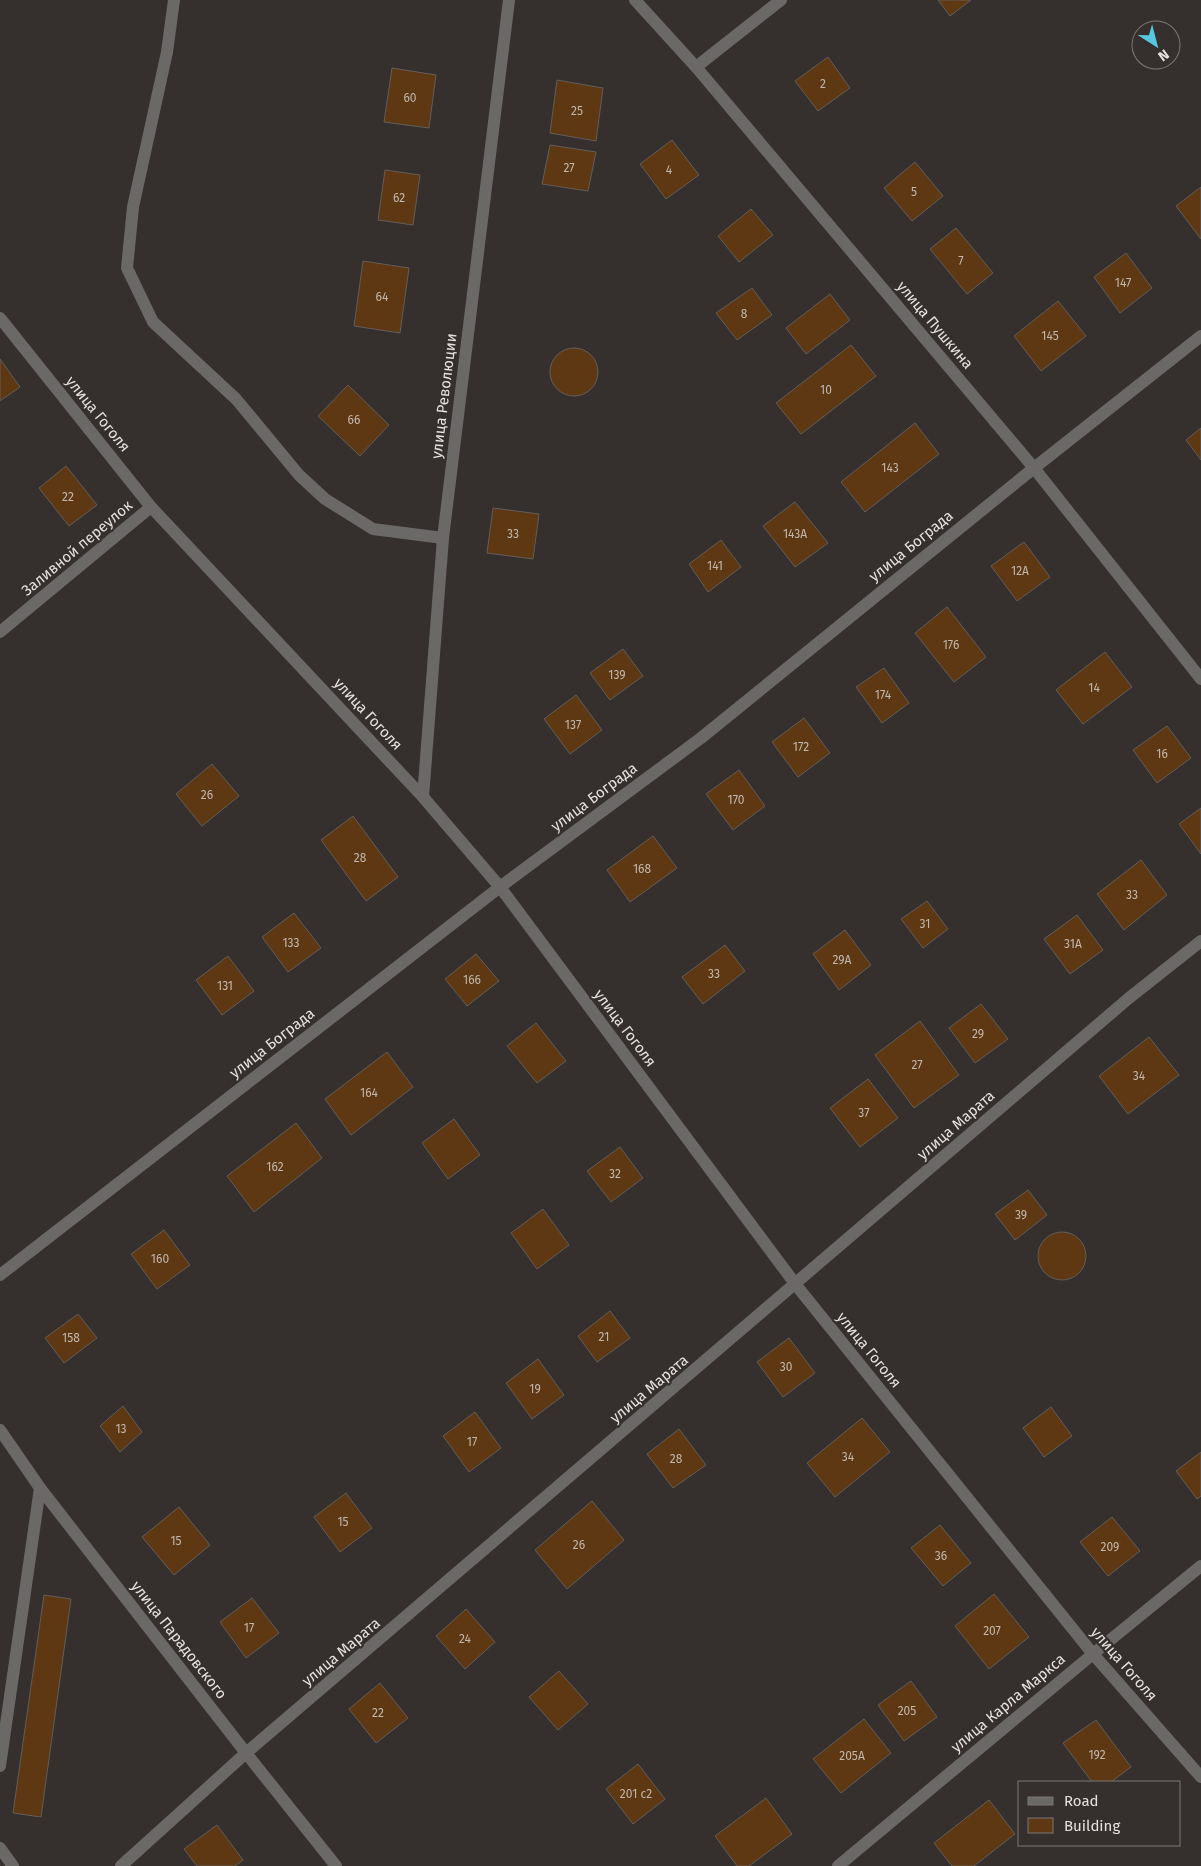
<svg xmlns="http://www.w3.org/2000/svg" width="1201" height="1866" font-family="'Fira Sans',sans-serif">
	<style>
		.building { fill: #5d3813; stroke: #635e5a }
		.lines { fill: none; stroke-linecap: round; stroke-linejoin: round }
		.service { stroke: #6b6967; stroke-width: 12 }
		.minor { stroke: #6b6967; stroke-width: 12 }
		.labels { text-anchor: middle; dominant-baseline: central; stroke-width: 4.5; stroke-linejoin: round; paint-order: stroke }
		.number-label { font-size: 12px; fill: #c2b7ac }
		.street-label { font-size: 15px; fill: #e4e1df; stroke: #35302d }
	</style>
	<rect width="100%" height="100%" fill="#35302d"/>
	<g class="building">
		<polygon points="938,0 971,0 950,16"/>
		<polygon points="828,57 850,88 818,111 795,81"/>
		<polygon points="392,68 436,75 429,128 384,122"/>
		<polygon points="557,80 603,88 596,141 550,133"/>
		<polygon points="672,140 699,175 666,199 640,164"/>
		<polygon points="550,145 596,152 588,191 542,184"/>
		<polygon points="915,162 943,196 912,221 884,188"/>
		<polygon points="385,170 420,175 413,225 378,220"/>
		<polygon points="1201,187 1201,239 1176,206"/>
		<polygon points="751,209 773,235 739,262 718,236"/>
		<polygon points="956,228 993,273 967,294 930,249"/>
		<polygon points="1126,253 1152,288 1120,313 1094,277"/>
		<polygon points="363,261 409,268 400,333 354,326"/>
		<polygon points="752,288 772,315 737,340 716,313"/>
		<polygon points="830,294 850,320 806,354 786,328"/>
		<polygon points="1058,301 1086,336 1041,371 1014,336"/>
		<polygon points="851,345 876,376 801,434 776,403"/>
		<circle cx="574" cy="372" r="24"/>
		<polygon points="0,359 20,387 0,401"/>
		<polygon points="348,385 389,425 360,456 318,416"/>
		<polygon points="915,423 939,454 865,512 841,482"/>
		<polygon points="1201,428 1201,460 1186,440"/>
		<polygon points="66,466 97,505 69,526 39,488"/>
		<polygon points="795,502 828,543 795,567 763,526"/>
		<polygon points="493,508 539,514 533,559 487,553"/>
		<polygon points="721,540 741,567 708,592 689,564"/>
		<polygon points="1024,542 1050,577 1017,601 991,566"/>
		<polygon points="947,607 986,657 954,682 915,633"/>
		<polygon points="623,649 643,676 610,700 590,673"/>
		<polygon points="1105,652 1132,687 1083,724 1056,690"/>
		<polygon points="884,668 909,703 882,723 856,687"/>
		<polygon points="576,695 602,730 570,754 544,719"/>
		<polygon points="804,718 830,753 798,777 772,742"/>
		<polygon points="1167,726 1191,758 1157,783 1133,750"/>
		<polygon points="212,764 239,796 202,826 176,794"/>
		<polygon points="739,770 765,806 733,830 706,794"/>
		<polygon points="1201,808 1201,854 1179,824"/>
		<polygon points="353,816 398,877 366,901 321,840"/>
		<polygon points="653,836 677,868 630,902 607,870"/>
		<polygon points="1141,860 1167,895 1124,930 1097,894"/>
		<polygon points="927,901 948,929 923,948 901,919"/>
		<polygon points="294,913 321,948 288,972 262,937"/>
		<polygon points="1077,915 1103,950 1070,974 1044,939"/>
		<polygon points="845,930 871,965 839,990 813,954"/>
		<polygon points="725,945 745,971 703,1004 682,977"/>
		<polygon points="476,954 499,981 467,1006 445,979"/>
		<polygon points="228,956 254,991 222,1015 196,980"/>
		<polygon points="981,1004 1008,1039 975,1063 949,1028"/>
		<polygon points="920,1021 959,1075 914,1108 875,1055"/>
		<polygon points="536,1023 566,1061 537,1083 507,1046"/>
		<polygon points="1149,1037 1179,1075 1128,1114 1099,1076"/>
		<polygon points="387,1052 413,1087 351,1135 325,1099"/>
		<polygon points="868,1079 898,1118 860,1147 830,1108"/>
		<polygon points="454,1119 480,1155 448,1179 422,1143"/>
		<polygon points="296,1123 322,1158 254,1212 227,1176"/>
		<polygon points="620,1147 643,1178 611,1202 587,1171"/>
		<polygon points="1028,1190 1047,1215 1015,1240 995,1214"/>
		<polygon points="543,1209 569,1245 537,1269 511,1233"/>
		<polygon points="164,1230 190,1265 157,1289 131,1254"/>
		<circle cx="1062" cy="1256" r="24"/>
		<polygon points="610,1311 630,1338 597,1362 578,1336"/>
		<polygon points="78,1314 97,1338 64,1363 45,1338"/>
		<polygon points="789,1338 815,1373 783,1397 757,1362"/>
		<polygon points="538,1359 564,1395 532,1419 506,1383"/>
		<polygon points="123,1406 142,1432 120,1452 100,1426"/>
		<polygon points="1051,1407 1072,1436 1044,1457 1023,1428"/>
		<polygon points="475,1412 501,1448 469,1472 443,1436"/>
		<polygon points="862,1418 890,1452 835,1497 807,1463"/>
		<polygon points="679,1429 706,1465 673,1488 647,1454"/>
		<polygon points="1201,1452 1201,1496 1197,1499 1176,1471"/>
		<polygon points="346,1493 372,1528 340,1552 314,1517"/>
		<polygon points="592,1501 624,1540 567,1589 535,1550"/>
		<polygon points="179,1507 210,1545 174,1575 142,1537"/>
		<polygon points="1112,1517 1140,1551 1108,1576 1080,1542"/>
		<polygon points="940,1525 971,1563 943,1586 911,1548"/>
		<polygon points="994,1594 1029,1637 989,1669 955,1626"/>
		<polygon points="44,1595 71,1599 41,1817 13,1813"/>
		<polygon points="252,1598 279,1633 246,1658 220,1622"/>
		<polygon points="466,1609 495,1642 465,1669 436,1636"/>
		<polygon points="559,1671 588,1704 558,1730 529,1697"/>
		<polygon points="911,1681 937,1717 904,1741 878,1705"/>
		<polygon points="380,1683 408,1718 376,1743 349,1709"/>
		<polygon points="864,1719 891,1753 841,1793 813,1759"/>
		<polygon points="1096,1720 1131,1767 1111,1782 1092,1782 1063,1743"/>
		<polygon points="638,1764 665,1799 633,1824 606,1789"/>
		<polygon points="766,1798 792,1834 749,1866 737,1866 715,1836"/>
		<polygon points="989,1800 1015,1834 974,1866 952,1866 934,1843"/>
		<polygon points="217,1825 243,1860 235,1866 197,1866 184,1849"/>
	</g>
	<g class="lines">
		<g class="service">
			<polyline points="174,0 167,52 133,207 127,268 153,322 236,399 299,475 325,499 373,529 443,538"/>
			<polyline points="0,1766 40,1488"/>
			<polyline points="0,1848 13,1866"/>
		</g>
		<g class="minor">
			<polyline points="635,0 696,67 1034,468 1201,679"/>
			<polyline points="696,67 781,0"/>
			<polyline points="0,318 151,507 423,797 500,887 796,1285 1093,1654 1201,1777"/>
			<polyline points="0,632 151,507"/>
			<polyline points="423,797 443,538 509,0"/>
			<polyline points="0,1275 500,887 701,738 1034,468 1201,336"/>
			<polyline points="0,1430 40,1488 246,1753 336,1866"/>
			<polyline points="121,1866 246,1753 1129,998 1201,941"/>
			<polyline points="838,1866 1093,1654 1201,1566"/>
		</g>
	</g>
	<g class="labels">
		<g class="number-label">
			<text x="823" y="84">2</text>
			<text x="410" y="98">60</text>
			<text x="577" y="111">25</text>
			<text x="569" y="168">27</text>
			<text x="669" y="170">4</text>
			<text x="914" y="192">5</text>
			<text x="399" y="198">62</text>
			<text x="961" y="261">7</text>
			<text x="1123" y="283">147</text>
			<text x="382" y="297">64</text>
			<text x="744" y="314">8</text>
			<text x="1050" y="336">145</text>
			<text x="826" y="390">10</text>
			<text x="354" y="420">66</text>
			<text x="890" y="468">143</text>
			<text x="68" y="497">22</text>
			<text x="513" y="534">33</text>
			<text x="795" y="534">143А</text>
			<text x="715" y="566">141</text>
			<text x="1020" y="571">12А</text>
			<text x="951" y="645">176</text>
			<text x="617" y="675">139</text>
			<text x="1094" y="688">14</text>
			<text x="883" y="695">174</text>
			<text x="573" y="725">137</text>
			<text x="801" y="747">172</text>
			<text x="1162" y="754">16</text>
			<text x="207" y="795">26</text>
			<text x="736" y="800">170</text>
			<text x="360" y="858">28</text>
			<text x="642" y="869">168</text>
			<text x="1132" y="895">33</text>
			<text x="925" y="924">31</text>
			<text x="291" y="943">133</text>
			<text x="1073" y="944">31А</text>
			<text x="842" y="960">29А</text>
			<text x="714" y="974">33</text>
			<text x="472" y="980">166</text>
			<text x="225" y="986">131</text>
			<text x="978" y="1034">29</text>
			<text x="917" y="1065">27</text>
			<text x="1139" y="1076">34</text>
			<text x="369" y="1093">164</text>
			<text x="864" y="1113">37</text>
			<text x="275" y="1167">162</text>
			<text x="615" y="1174">32</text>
			<text x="1021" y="1215">39</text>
			<text x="160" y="1259">160</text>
			<text x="604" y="1337">21</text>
			<text x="71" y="1338">158</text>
			<text x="786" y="1367">30</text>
			<text x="535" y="1389">19</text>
			<text x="121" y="1429">13</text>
			<text x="472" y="1442">17</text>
			<text x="848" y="1457">34</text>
			<text x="676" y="1459">28</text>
			<text x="343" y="1522">15</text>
			<text x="176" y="1541">15</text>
			<text x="579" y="1545">26</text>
			<text x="1110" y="1547">209</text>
			<text x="941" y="1556">36</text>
			<text x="249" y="1628">17</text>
			<text x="992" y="1631">207</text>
			<text x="465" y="1639">24</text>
			<text x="907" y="1711">205</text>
			<text x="378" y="1713">22</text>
			<text x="1097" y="1755">192</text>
			<text x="852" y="1756">205А</text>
			<text x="636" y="1794">201 с2</text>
		</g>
		<g class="street-label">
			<text transform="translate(935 325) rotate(50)">улица Пушкина</text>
			<text transform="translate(444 396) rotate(-83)">улица Революции</text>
			<text transform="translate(98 414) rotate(51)">улица Гоголя</text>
			<text transform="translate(911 546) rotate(-39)">улица Бограда</text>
			<text transform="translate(77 548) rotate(-40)">Заливной переулок</text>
			<text transform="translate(368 714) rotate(47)">улица Гоголя</text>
			<text transform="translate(594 797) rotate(-37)">улица Бограда</text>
			<text transform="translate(625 1028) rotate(53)">улица Гоголя</text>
			<text transform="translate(272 1043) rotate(-38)">улица Бограда</text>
			<text transform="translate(956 1125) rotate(-41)">улица Марата</text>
			<text transform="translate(869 1350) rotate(51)">улица Гоголя</text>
			<text transform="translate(649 1389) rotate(-40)">улица Марата</text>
			<text transform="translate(179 1640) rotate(52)">улица Парадовского</text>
			<text transform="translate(341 1652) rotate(-40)">улица Марата</text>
			<text transform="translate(1124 1664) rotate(49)">улица Гоголя</text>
			<text transform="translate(1008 1703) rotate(-40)">улица Карла Маркса</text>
		</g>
	</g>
	<rect x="1018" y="1781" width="162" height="65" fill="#35302d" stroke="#7b7774"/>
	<rect x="1028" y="1797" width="25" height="8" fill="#6b6967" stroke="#7b7774"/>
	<text x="1064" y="1806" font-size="15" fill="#e4e1df">Road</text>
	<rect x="1028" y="1818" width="25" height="15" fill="#5d3813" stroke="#7b7774"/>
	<text x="1064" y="1831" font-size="15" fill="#e4e1df">Building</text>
	<g transform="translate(1156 45) rotate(144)"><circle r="24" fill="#35302d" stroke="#7b7774"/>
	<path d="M0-4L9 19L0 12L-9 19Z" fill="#56c9e0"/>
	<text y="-8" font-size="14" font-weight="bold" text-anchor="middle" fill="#e4e1df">N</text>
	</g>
</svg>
